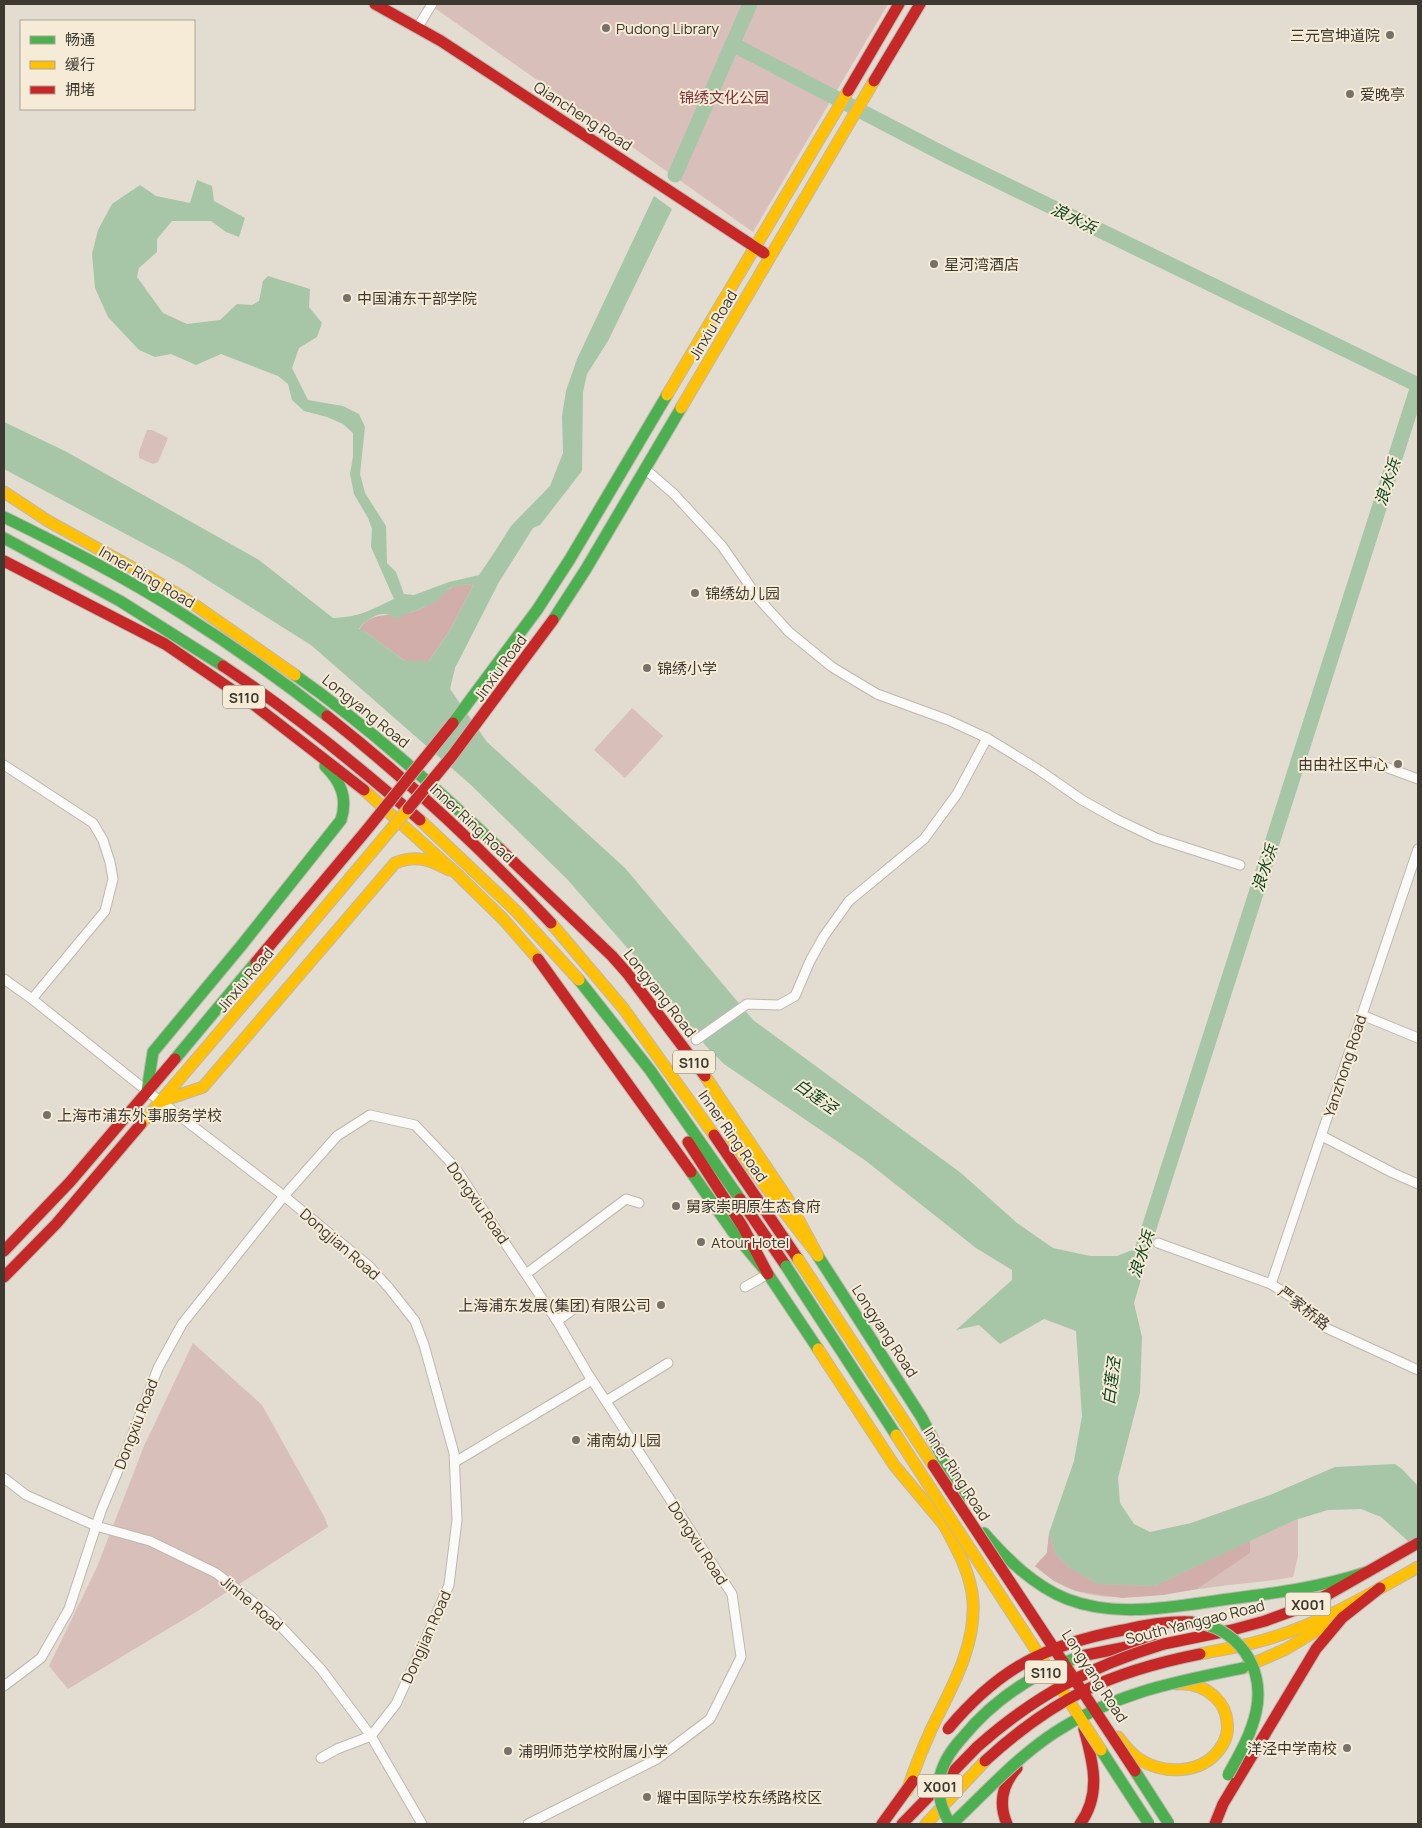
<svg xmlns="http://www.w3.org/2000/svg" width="1422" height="1828" font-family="Manrope,'Noto Sans SC',sans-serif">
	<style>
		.green { fill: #d8bfba }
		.forest { fill: #d1aeaa }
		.water { fill: #a7c6a8; fill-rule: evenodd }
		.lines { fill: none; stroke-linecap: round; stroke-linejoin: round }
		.river { stroke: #a7c6a8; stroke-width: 15 }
		.street-casing { stroke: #bdb8af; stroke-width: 11 }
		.fast-casing { stroke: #bdb8af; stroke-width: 13 }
		.slow-casing { stroke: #bdb8af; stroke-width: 13 }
		.jam-casing { stroke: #bdb8af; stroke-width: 13 }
		.street { stroke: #fbfaf8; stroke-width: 9 }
		.fast { stroke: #4caf50; stroke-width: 11 }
		.slow { stroke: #ffc107; stroke-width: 11 }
		.jam { stroke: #c62828; stroke-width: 11 }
		.fast-bridge-casing { stroke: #bdb8af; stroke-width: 13; stroke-linecap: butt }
		.slow-bridge-casing { stroke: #bdb8af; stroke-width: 13; stroke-linecap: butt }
		.jam-bridge-casing { stroke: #bdb8af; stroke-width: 13; stroke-linecap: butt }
		.fast-bridge { stroke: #4caf50; stroke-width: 11 }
		.slow-bridge { stroke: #ffc107; stroke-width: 11 }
		.jam-bridge { stroke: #c62828; stroke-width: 11 }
		.poi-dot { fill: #777269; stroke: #f6ebd7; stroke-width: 2 }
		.labels { text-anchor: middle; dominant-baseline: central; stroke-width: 4; stroke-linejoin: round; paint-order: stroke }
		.shield { fill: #f6ebd7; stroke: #746e63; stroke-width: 1 }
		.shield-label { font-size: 14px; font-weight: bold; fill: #3d3931 }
		.poi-label { font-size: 15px; fill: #3d3931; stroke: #f6ebd7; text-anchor: start }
		.park-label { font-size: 15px; fill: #7b3039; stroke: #f6ebd7 }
		.street-label { font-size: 15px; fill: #3d3931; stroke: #f6ebd7 }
		.water-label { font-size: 16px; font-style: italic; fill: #0d4420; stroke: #f6ebd7 }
	</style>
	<rect width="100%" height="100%" fill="#e2dcd1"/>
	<g class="green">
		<polygon points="429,4 888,4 753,232"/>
		<polygon points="147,430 152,430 168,438 158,462 153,464 139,458 139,452"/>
		<polygon points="632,708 663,736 625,778 594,750"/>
		<polygon points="193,1343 262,1405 325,1518 328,1527 196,1612 68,1689 49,1666 97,1567 144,1446"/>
		<path d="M1298,1519V1556L1293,1577C1267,1582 1240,1583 1214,1587C1164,1593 1099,1610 1053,1580C1047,1576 1041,1571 1035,1566L1047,1553L1049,1533L1055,1553Z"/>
	</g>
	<g class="forest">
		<path d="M468,584L473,586L450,630L429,661H405L367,633L359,630C370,610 393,617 412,612C429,607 435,598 449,589C454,586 462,585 468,584Z"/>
		<polygon points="1049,1533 1055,1553 1070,1568 1098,1584 1154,1586 1250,1541 1250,1553 1197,1589 1163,1595 1122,1598 1076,1591 1054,1581 1035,1566 1047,1553"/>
	</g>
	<path class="water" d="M197,180L212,186L214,201L245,218L239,237L226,232L211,221H172L157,239V252L139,268L137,277L163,313L187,324L220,320L237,304L252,305L259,301L263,281L268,276L310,289L309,307L322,323L317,337L299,348L292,368L308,400L343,406L359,414L365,427L360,474L365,493L386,526L387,563L396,572L404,594L414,595L449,582L479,575L494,553L511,526L550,486L563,453L562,416L566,391L577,359L654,196L672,209L608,341L587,374L583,392L582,471L540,525L533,528L499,582L476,627L455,668L450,689L487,742L625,868L753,1020L961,1173L1017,1223L1053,1248L1090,1256H1117L1132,1250L1147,1259L1134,1303L1142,1337L1140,1393L1118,1478L1120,1503L1134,1524L1150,1532L1191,1523L1270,1495L1335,1467L1395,1464L1402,1469L1418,1486V1550L1381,1517L1361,1509L1328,1510L1295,1520L1154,1586L1098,1584L1070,1568L1055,1553L1049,1533L1074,1461L1082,1416L1076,1331L1044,1319L1000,1344L979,1325L956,1330L1012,1280V1270L976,1248L866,1161L724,1064L706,1046L650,974L567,879L471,785L311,645L182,564L4,469V422L65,451L259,560L333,618C361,617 370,610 394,599L371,547L372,529L368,518L354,494L350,474L353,456V433L343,424L327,417L304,411L292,400L288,384L278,376L221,354L196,365L171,354L155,357L139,350L108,317L95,288L92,254L98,230L112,204L140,185L156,196L190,203ZM468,584L473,586L450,630L429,661H405L367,633L359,629C363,622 375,614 384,614C388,614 393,617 397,619L402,615L415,611L435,602L450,588Z"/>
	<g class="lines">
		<g class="river">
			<polyline points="732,44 951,158 1418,385"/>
			<polyline points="675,175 750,4"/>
			<polyline points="1134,1275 1418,386"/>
		</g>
		<defs>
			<g id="street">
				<polyline points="418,27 432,4"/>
				<polyline points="645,469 674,494 722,546 759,599 789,632 832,667 877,694 948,720 987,738 1039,770 1082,800 1116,819 1156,838 1240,865"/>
				<polyline points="1372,762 1418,779"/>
				<polyline points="4,765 93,823 103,840 110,862 113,879 105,911 32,999"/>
				<polyline points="4,979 32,999 147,1091 284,1196 369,1266 389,1288 415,1321 424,1345 454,1453 457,1520 449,1585 419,1654 396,1704 371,1736"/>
				<polyline points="1362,1015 1418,1038"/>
				<polyline points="696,1040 747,1004 779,1005 795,996 810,961 824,936 849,901 924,839 957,794 987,738"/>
				<polyline points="1322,1136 1393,1173 1418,1184"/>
				<polyline points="1158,1243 1271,1284 1296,1300 1324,1327 1418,1370"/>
				<polyline points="526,1274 626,1199 639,1203"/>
				<polyline points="1271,1284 1418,849"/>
				<polyline points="745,1287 768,1274"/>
				<polyline points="557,1321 575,1308"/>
				<polyline points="606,1401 668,1363"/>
				<polyline points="455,1462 592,1380"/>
				<polyline points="4,1478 26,1495 96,1526 150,1541 216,1573 271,1616 321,1669 371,1736 422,1824"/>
				<polyline points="4,1686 41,1658 69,1609 101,1511 127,1449 158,1368 182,1324 284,1196 337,1136 370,1115 415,1125 454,1166 557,1321 588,1374 732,1594 741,1657 710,1719 657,1759 528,1824"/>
				<polyline points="321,1758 337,1749 371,1736"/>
			</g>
			<g id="fast">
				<path d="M4,517C65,547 127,578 184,615C233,646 281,680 327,716"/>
				<polyline points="4,538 120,601 223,666"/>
				<polyline points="537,610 570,559 667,395"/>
				<polyline points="553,620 586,569 681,408"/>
				<path d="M295,675C369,727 435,787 500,849"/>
				<polyline points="579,980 650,1070 740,1199"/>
				<polyline points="175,1059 256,962"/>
				<path d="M147,1091L153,1052L241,946L341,820C348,798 341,782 325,766"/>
				<polyline points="691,1172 733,1232 768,1274 818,1349"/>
				<polyline points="818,1256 922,1418 962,1496"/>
				<path d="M984,1533C1007,1559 1034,1586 1067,1599C1118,1619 1176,1606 1229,1599C1276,1593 1322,1587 1367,1572"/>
			</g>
			<g id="slow">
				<polyline points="667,395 848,91"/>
				<polyline points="681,408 874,81"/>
				<polyline points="4,492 48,521 149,577 192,603 295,675"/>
				<polyline points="364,790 457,874 503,919 538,959"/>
				<polyline points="420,820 516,911 579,980"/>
				<polyline points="551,923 623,1008 714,1135"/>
				<polyline points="705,1076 787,1198 818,1256"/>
				<path d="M162,1101L203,1087L395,863C416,854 430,860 449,870"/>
				<polyline points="141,1124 270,973"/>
				<polyline points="731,1138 778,1204 817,1254"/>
				<polyline points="818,1349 894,1465 950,1532"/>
				<path d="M1200,1654C1225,1649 1250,1645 1274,1637C1325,1621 1372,1593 1418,1567"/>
				<polyline points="1243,1668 1286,1649 1326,1625"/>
				<path d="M1118,1737C1124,1745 1131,1754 1139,1759C1164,1775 1201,1774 1219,1750C1226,1741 1229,1732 1227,1721C1226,1712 1222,1704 1216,1698C1205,1687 1192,1683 1177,1684"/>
				<path d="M907,1791C914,1770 922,1750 931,1730C950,1690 976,1648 973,1601C971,1573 956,1547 943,1523"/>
				<polyline points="926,1824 985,1761"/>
			</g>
			<g id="jam">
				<polyline points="375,4 441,41 764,253"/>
				<polyline points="874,81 920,4"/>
				<polyline points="848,91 899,4"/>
				<polyline points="4,561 165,644 253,704 364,790"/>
				<path d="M223,666C292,712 357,765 420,820"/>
				<path d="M327,716C407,779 481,848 551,923"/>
				<polyline points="500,849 612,956 627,973 705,1076"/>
				<polyline points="538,959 691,1172"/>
				<polyline points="714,1135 798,1259"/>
				<polyline points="688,1142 743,1227 768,1274"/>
				<polyline points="740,1199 786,1266"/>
				<polyline points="4,1251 70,1182 175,1059"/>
				<polyline points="4,1277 56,1224 141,1124"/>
				<polyline points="1081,1656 1127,1647 1164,1644 1232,1630 1265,1621 1295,1610 1327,1595 1418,1543"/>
				<polyline points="882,1824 913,1781"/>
				<polyline points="902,1824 977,1747"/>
				<path d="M1007,1824C998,1803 1002,1785 1017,1768"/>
				<path d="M1080,1824C1102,1794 1093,1762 1084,1729"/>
				<polyline points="1215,1824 1223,1804 1316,1649 1342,1618 1380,1588"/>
			</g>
		</defs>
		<use href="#street" class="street-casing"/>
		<use href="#fast" class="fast-casing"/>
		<use href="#slow" class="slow-casing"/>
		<use href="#jam" class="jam-casing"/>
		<use href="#street" class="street"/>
		<use href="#fast" class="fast"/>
		<use href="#slow" class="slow"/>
		<use href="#jam" class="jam"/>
		<defs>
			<g id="fast-bridge">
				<polyline points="453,723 537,610"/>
				<polyline points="786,1266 896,1435"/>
				<path d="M1191,1622C1237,1626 1266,1667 1256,1712C1251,1735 1239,1755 1228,1775"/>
				<polyline points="1101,1750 1149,1824"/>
				<polyline points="1135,1771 1169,1824"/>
				<path d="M950,1824C943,1812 938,1798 939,1784C940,1766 951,1750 963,1737C995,1698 1034,1673 1081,1656"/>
				<path d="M952,1824C985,1793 1016,1758 1054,1733C1114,1693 1174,1682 1243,1668"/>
			</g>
			<g id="slow-bridge">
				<polyline points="270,973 408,809"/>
				<polyline points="798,1259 933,1465"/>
				<polyline points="896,1435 1101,1750"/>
			</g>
			<g id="jam-bridge">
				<polyline points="408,809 452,756 553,620"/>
				<polyline points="256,962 365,832 453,723"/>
				<polyline points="933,1465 1135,1771"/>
				<path d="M948,1729C999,1668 1045,1645 1123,1630C1145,1625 1168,1621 1191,1622"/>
				<path d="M977,1747C1034,1696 1091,1666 1164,1644"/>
				<path d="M985,1761C1054,1698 1109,1672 1200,1654"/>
			</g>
		</defs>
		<use href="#fast-bridge" class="fast-bridge-casing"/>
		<use href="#slow-bridge" class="slow-bridge-casing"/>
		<use href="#jam-bridge" class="jam-bridge-casing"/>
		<use href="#fast-bridge" class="fast-bridge"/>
		<use href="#slow-bridge" class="slow-bridge"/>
		<use href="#jam-bridge" class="jam-bridge"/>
	</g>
	<g class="poi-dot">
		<circle cx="606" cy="28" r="5"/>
		<circle cx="1390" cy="35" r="5"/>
		<circle cx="1350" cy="94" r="5"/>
		<circle cx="934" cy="264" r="5"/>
		<circle cx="347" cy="298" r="5"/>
		<circle cx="695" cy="593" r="5"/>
		<circle cx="647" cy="668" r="5"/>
		<circle cx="1398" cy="764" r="5"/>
		<circle cx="47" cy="1115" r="5"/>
		<circle cx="676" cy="1206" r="5"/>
		<circle cx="701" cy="1242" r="5"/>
		<circle cx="661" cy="1305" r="5"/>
		<circle cx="576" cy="1440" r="5"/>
		<circle cx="1347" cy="1748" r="5"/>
		<circle cx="508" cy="1751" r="5"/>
		<circle cx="647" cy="1797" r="5"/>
	</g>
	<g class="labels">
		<g class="shield">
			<rect x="223" y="685.5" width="42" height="23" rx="4"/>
			<rect x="673" y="1050.5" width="42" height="23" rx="4"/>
			<rect x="1285.5" y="1592.5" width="45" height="23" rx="4"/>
			<rect x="1025" y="1660.5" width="42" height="23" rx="4"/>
			<rect x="917.5" y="1774.5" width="45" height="23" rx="4"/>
		</g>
		<g class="shield-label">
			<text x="244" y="697">S110</text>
			<text x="694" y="1062">S110</text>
			<text x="1308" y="1604">X001</text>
			<text x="1046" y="1672">S110</text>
			<text x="940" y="1786">X001</text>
		</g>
		<g class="poi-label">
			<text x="616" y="28">Pudong Library</text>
			<text x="1380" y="35" text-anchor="end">三元宫坤道院</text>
			<text x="1360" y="94">爱晚亭</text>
			<text x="944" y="264">星河湾酒店</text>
			<text x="357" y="298">中国浦东干部学院</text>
			<text x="705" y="593">锦绣幼儿园</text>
			<text x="657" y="668">锦绣小学</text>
			<text x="1388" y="764" text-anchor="end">由由社区中心</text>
			<text x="57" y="1115">上海市浦东外事服务学校</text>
			<text x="686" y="1206">舅家崇明原生态食府</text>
			<text x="711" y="1242">Atour Hotel</text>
			<text x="651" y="1305" text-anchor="end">上海浦东发展(集团)有限公司</text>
			<text x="586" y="1440">浦南幼儿园</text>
			<text x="1337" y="1748" text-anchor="end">洋泾中学南校</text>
			<text x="518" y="1751">浦明师范学校附属小学</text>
			<text x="657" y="1797">耀中国际学校东绣路校区</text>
		</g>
		<g class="park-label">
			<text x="724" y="97">锦绣文化公园</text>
		</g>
		<g class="street-label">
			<text transform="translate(583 116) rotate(33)">Qiancheng Road</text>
			<text transform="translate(713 325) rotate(-59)">Jinxiu Road</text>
			<text transform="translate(147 577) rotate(30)">Inner Ring Road</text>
			<text transform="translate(500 668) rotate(-54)">Jinxiu Road</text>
			<text transform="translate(366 711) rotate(39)">Longyang Road</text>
			<text transform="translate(472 823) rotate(43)">Inner Ring Road</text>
			<text transform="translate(245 980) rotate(-50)">Jinxiu Road</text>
			<text transform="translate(660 993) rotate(52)">Longyang Road</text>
			<text transform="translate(1345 1066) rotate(-72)">Yanzhong Road</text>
			<text transform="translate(733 1136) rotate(55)">Inner Ring Road</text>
			<text transform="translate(478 1203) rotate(55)">Dongxiu Road</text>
			<text transform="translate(340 1244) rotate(41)">Dongjian Road</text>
			<text transform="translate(1304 1308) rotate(38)">严家桥路</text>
			<text transform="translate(885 1331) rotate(57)">Longyang Road</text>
			<text transform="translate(136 1424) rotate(-69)">Dongxiu Road</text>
			<text transform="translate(957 1474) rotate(57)">Inner Ring Road</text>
			<text transform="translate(698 1543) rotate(57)">Dongxiu Road</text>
			<text transform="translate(252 1603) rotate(40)">Jinhe Road</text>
			<text transform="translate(1195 1622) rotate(-14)">South Yanggao Road</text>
			<text transform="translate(426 1637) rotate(-66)">Dongjian Road</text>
			<text transform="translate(1095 1676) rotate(57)">Longyang Road</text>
		</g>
		<g class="water-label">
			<text transform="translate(1074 218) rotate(26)">浪水浜</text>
			<text transform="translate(1387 482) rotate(-72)">浪水浜</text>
			<text transform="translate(1264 868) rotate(-72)">浪水浜</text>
			<text transform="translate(816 1096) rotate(35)">白莲泾</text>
			<text transform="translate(1141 1254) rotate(-72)">浪水浜</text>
			<text transform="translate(1111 1381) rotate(-83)">白莲泾</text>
		</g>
	</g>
	<rect width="1422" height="1828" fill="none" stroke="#3d3931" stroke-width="10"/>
	<rect x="20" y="20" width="175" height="90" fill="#f6ebd7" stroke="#aca495"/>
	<rect x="30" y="36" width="25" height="8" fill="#4caf50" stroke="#aca495"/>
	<text x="65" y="45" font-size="15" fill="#3d3931">畅通</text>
	<rect x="30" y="61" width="25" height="8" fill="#ffc107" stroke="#aca495"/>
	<text x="65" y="70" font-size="15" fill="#3d3931">缓行</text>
	<rect x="30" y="86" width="25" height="8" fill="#c62828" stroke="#aca495"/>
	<text x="65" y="95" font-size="15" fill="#3d3931">拥堵</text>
</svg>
